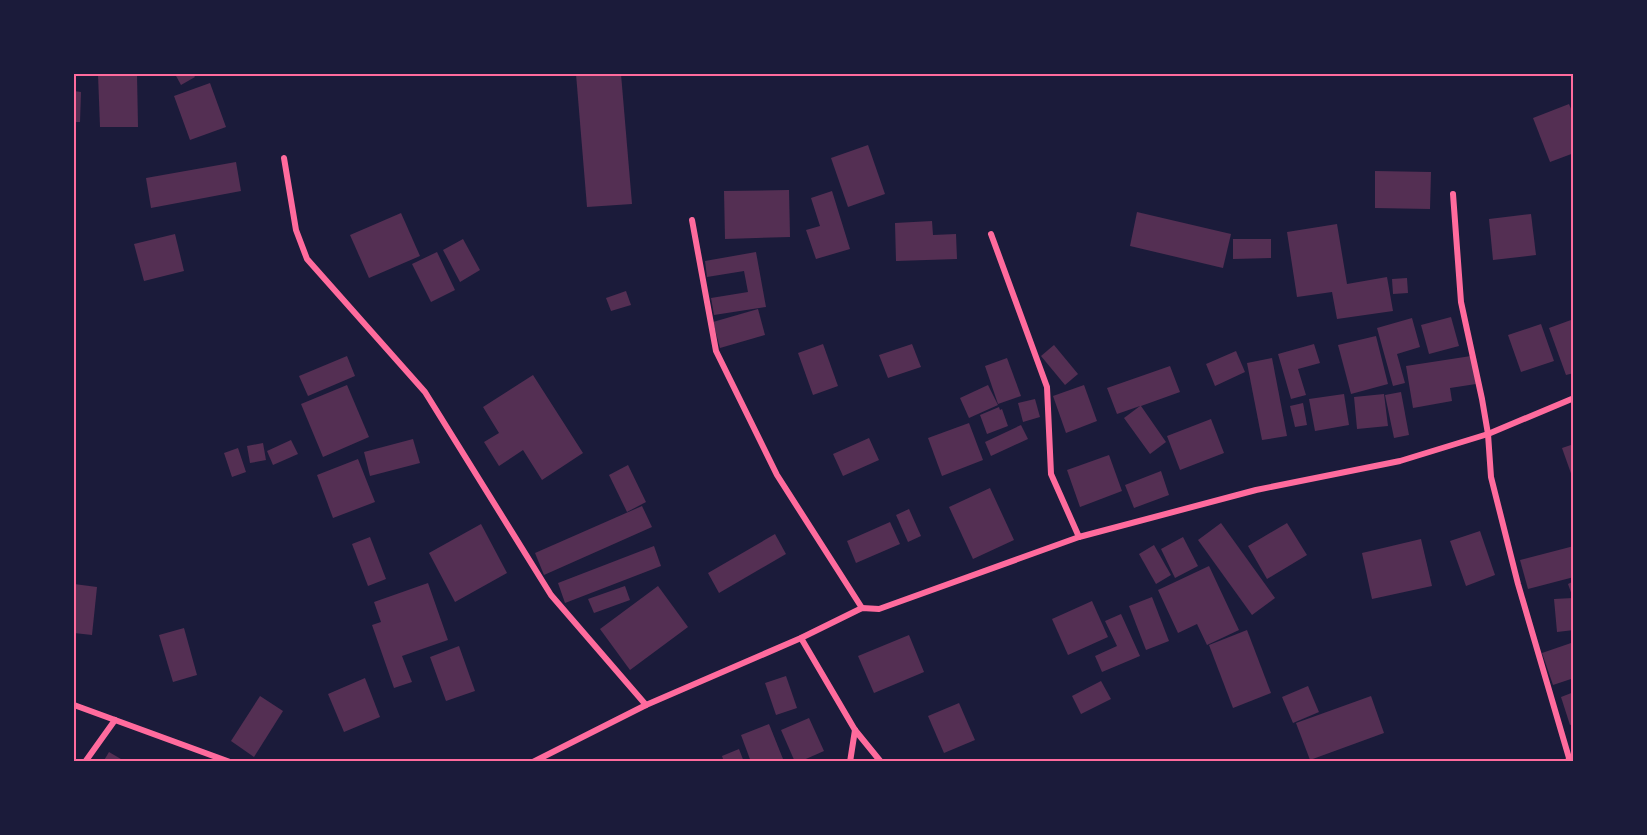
<svg xmlns="http://www.w3.org/2000/svg" width="1647" height="835" font-family="Poppins,sans-serif">
	<style>
		.building { fill: #542f53 }
		.lines { fill: none; stroke-linecap: round; stroke-linejoin: round }
		.minor { stroke: #ff6b9d; stroke-width: 6 }
		.neatline { fill: none; stroke: #ff6b9d; stroke-width: 2 }
	</style>
	<rect width="100%" height="100%" fill="#1b1b3a"/>
	<g class="building">
		<polygon points="98,74 137,74 138,127 100,127"/>
		<polygon points="175,74 193,74 195,77 181,85"/>
		<polygon points="576,74 621,74 632,204 587,207"/>
		<polygon points="210,83 226,127 190,140 174,96"/>
		<polygon points="74,91 81,92 80,122 74,122"/>
		<polygon points="1569,104 1574,116 1574,153 1550,162 1533,118"/>
		<polygon points="868,145 885,194 848,207 831,158"/>
		<polygon points="236,162 241,191 151,208 146,178"/>
		<polygon points="1375,171 1431,172 1430,209 1375,208"/>
		<polygon points="789,190 790,237 725,239 724,191"/>
		<polygon points="832,191 850,249 816,259 806,230 820,226 811,198"/>
		<polygon points="1137,212 1231,234 1223,268 1130,246"/>
		<polygon points="401,213 420,256 369,278 350,235"/>
		<polygon points="1531,214 1536,255 1493,260 1489,219"/>
		<polygon points="932,221 933,235 956,234 957,259 896,261 895,223"/>
		<polygon points="1337,224 1347,284 1387,277 1393,311 1337,319 1332,292 1297,297 1287,232"/>
		<polygon points="175,234 184,271 144,281 134,244"/>
		<polygon points="463,239 480,270 460,282 443,250"/>
		<polygon points="1233,239 1271,239 1271,258 1233,259"/>
		<polygon points="437,252 455,290 431,302 412,264"/>
		<polygon points="756,252 766,307 714,315 711,298 748,292 744,271 707,277 705,261"/>
		<polygon points="1407,278 1408,293 1393,294 1392,279"/>
		<polygon points="626,291 631,305 611,311 606,298"/>
		<polygon points="758,309 765,335 720,348 713,322"/>
		<polygon points="1451,317 1459,346 1429,354 1421,325"/>
		<polygon points="1412,318 1420,347 1397,354 1405,383 1393,386 1377,328"/>
		<polygon points="1571,320 1574,326 1574,373 1566,375 1549,328"/>
		<polygon points="1541,324 1554,361 1521,372 1508,335"/>
		<polygon points="1376,336 1388,384 1351,394 1338,345"/>
		<polygon points="823,344 838,386 813,395 798,353"/>
		<polygon points="912,344 921,367 888,378 879,355"/>
		<polygon points="1314,344 1320,363 1298,369 1306,395 1291,399 1278,354"/>
		<polygon points="1054,345 1078,374 1065,385 1041,356"/>
		<polygon points="1236,351 1245,372 1215,386 1206,364"/>
		<polygon points="347,356 355,376 308,396 299,376"/>
		<polygon points="1471,356 1476,384 1450,388 1452,401 1413,408 1406,366"/>
		<polygon points="1007,358 1021,396 998,404 985,366"/>
		<polygon points="1272,358 1287,436 1262,440 1247,363"/>
		<polygon points="1170,366 1180,392 1141,406 1166,442 1150,454 1124,418 1140,406 1117,414 1107,388"/>
		<polygon points="533,375 583,453 542,480 523,450 499,466 484,442 499,433 483,407"/>
		<polygon points="347,385 369,437 323,457 301,404"/>
		<polygon points="988,385 998,405 969,418 960,398"/>
		<polygon points="1084,385 1097,421 1066,433 1053,396"/>
		<polygon points="1401,392 1409,435 1394,438 1385,395"/>
		<polygon points="1344,394 1349,425 1315,431 1309,399"/>
		<polygon points="1384,394 1388,426 1357,429 1354,397"/>
		<polygon points="1035,399 1040,417 1023,422 1018,403"/>
		<polygon points="1303,403 1307,425 1295,427 1290,406"/>
		<polygon points="999,407 1000,410 1002,409 1008,426 987,434 980,415"/>
		<polygon points="1211,419 1224,453 1180,470 1167,436"/>
		<polygon points="969,423 983,460 942,476 928,438"/>
		<polygon points="1021,425 1028,439 991,456 985,442"/>
		<polygon points="869,438 879,460 843,476 833,454"/>
		<polygon points="413,439 420,463 370,476 364,452"/>
		<polygon points="291,440 298,454 273,465 267,451"/>
		<polygon points="263,443 266,460 250,463 247,446"/>
		<polygon points="1574,444 1574,479 1573,479 1562,448"/>
		<polygon points="238,448 246,472 232,477 224,453"/>
		<polygon points="1109,455 1122,491 1080,507 1067,470"/>
		<polygon points="358,459 375,502 333,518 317,475"/>
		<polygon points="628,465 646,502 627,512 609,475"/>
		<polygon points="1161,471 1169,495 1134,508 1125,485"/>
		<polygon points="990,488 1014,540 973,559 949,507"/>
		<polygon points="642,506 652,527 544,575 535,553"/>
		<polygon points="909,509 921,536 908,542 896,515"/>
		<polygon points="890,522 900,544 856,563 847,541"/>
		<polygon points="1221,523 1275,598 1252,615 1198,540"/>
		<polygon points="1287,523 1307,555 1267,579 1248,546"/>
		<polygon points="481,524 507,573 455,602 429,553"/>
		<polygon points="1480,531 1495,575 1466,586 1450,541"/>
		<polygon points="775,534 786,554 719,593 708,573"/>
		<polygon points="370,537 386,579 368,586 352,544"/>
		<polygon points="1183,537 1198,566 1175,578 1161,549"/>
		<polygon points="1421,539 1432,586 1372,599 1362,553"/>
		<polygon points="1154,545 1171,575 1156,584 1139,554"/>
		<polygon points="654,546 661,566 565,603 558,583"/>
		<polygon points="1574,546 1574,577 1528,589 1520,560"/>
		<polygon points="1209,566 1239,630 1207,645 1197,624 1178,633 1158,590"/>
		<polygon points="1574,581 1574,630 1557,632 1554,599 1573,598 1568,584"/>
		<polygon points="428,583 448,640 402,656 412,682 394,688 372,625 381,622 374,602"/>
		<polygon points="74,584 97,587 92,635 74,633"/>
		<polygon points="625,586 630,600 594,613 588,599"/>
		<polygon points="658,586 688,627 630,670 600,629"/>
		<polygon points="1152,597 1169,641 1146,650 1129,606"/>
		<polygon points="1092,601 1108,637 1068,655 1052,619"/>
		<polygon points="1121,614 1140,656 1102,672 1095,656 1117,646 1105,621"/>
		<polygon points="184,628 197,675 173,682 159,635"/>
		<polygon points="1247,630 1271,693 1233,708 1209,645"/>
		<polygon points="909,635 924,672 874,693 858,656"/>
		<polygon points="1574,642 1574,678 1553,685 1542,653"/>
		<polygon points="459,646 475,691 446,701 430,657"/>
		<polygon points="786,676 797,708 776,715 765,683"/>
		<polygon points="365,678 380,717 344,732 328,694"/>
		<polygon points="1101,681 1111,699 1081,714 1072,696"/>
		<polygon points="1308,686 1319,712 1293,723 1282,697"/>
		<polygon points="1574,692 1574,724 1570,725 1561,697"/>
		<polygon points="260,696 283,711 254,757 231,741"/>
		<polygon points="1371,696 1384,733 1310,760 1296,723"/>
		<polygon points="959,703 975,740 944,753 928,716"/>
		<polygon points="809,718 824,751 799,762 795,762 781,730"/>
		<polygon points="769,724 783,759 776,762 751,762 741,735"/>
		<polygon points="739,749 744,762 724,762 722,756"/>
		<polygon points="109,752 126,762 103,762"/>
	</g>
	<g class="lines">
		<g class="minor">
			<polyline points="284,158 296,230 307,259 425,392 551,595 646,705"/>
			<polyline points="1453,194 1461,302 1482,399 1488,434 1491,477 1518,584 1569,758 1568,762"/>
			<polyline points="692,220 716,351 777,475 862,608"/>
			<polyline points="991,234 1047,387 1051,474 1079,537"/>
			<polyline points="801,638 855,730 881,762"/>
			<polyline points="74,705 230,762"/>
			<polyline points="85,762 115,720"/>
			<polyline points="533,762 646,705 801,638 862,608 879,609 1079,537 1256,490 1400,461 1488,434 1574,398"/>
			<polyline points="850,762 855,730"/>
		</g>
	</g>
	<rect width="1647" height="835" fill="none" stroke="#1b1b3a" stroke-width="150"/>
	<rect x="75" y="75" width="1497" height="685" class="neatline"/>
</svg>
